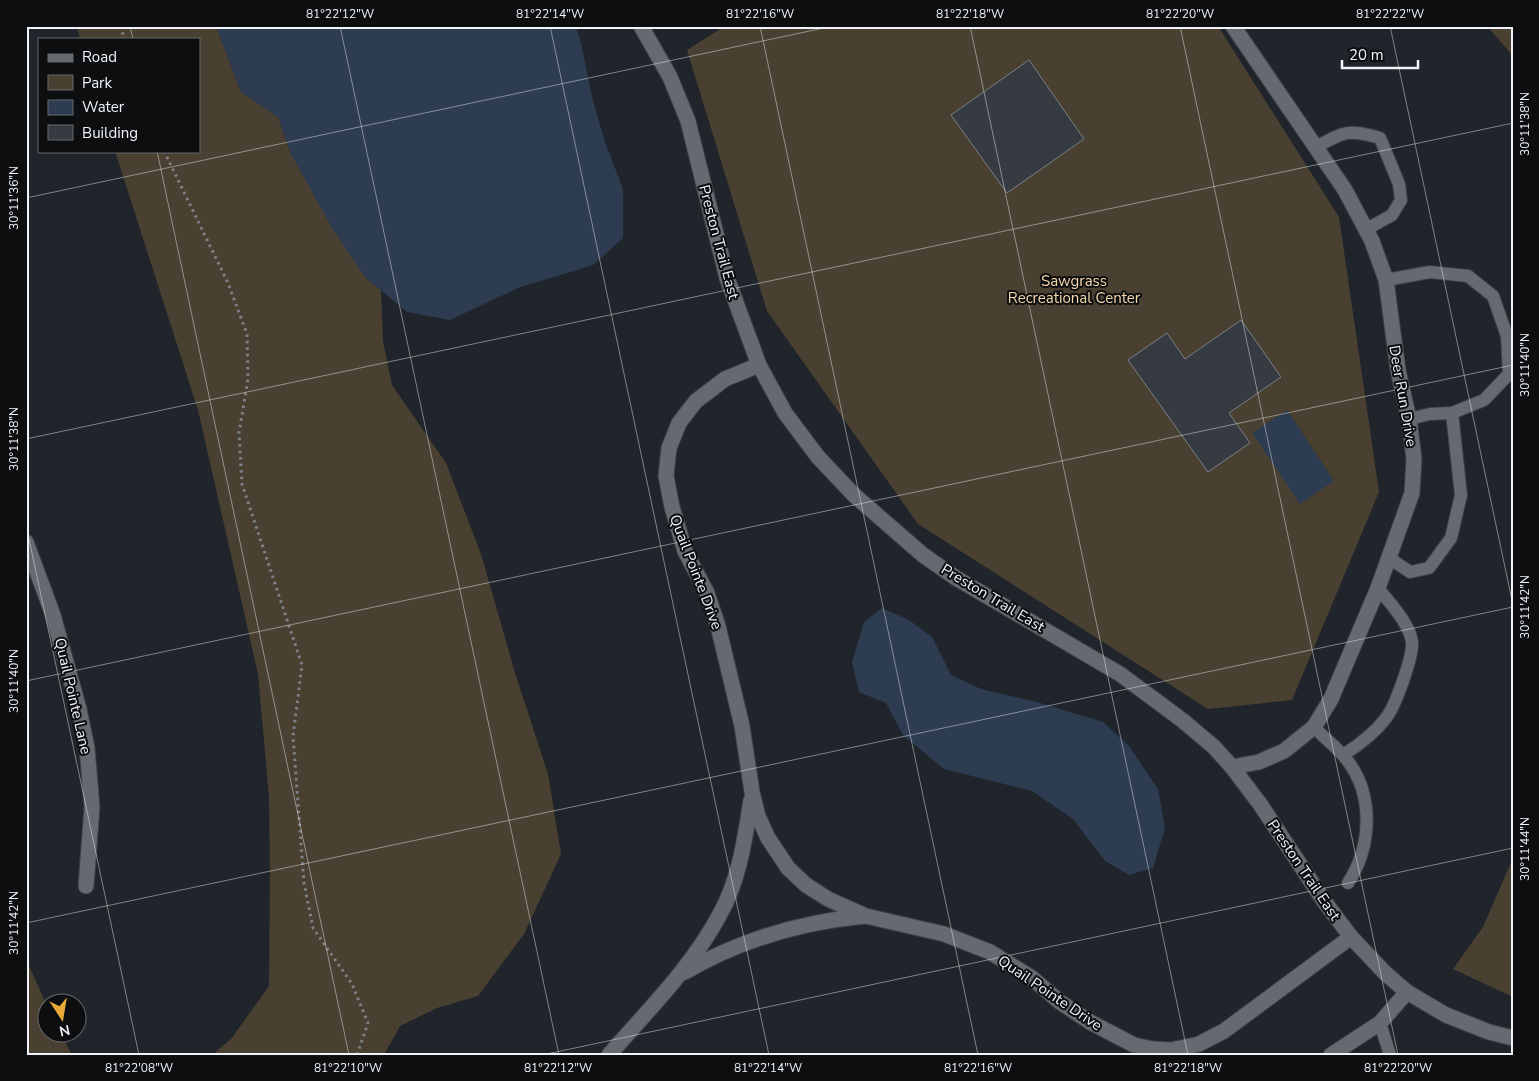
<svg xmlns="http://www.w3.org/2000/svg" width="1539" height="1081" font-family="'Nunito Sans',sans-serif">
	<style>
		.green { fill: #4a4031 }
		.water { fill: #2d3c50 }
		.building { fill: #363b41; stroke: #7a8087 }
		.lines { fill: none; stroke-linecap: round; stroke-linejoin: round }
		.service-casing { stroke: #3d4045; stroke-width: 14 }
		.minor-casing { stroke: #3d4045; stroke-width: 17 }
		.path { stroke: #7e8288; stroke-width: 3; stroke-dasharray: 2.5 4; stroke-linecap: butt }
		.service { stroke: #656a71; stroke-width: 12 }
		.minor { stroke: #656a71; stroke-width: 15 }
		.ticks { fill: none; stroke: #f0f3f7; stroke-width: 1; stroke-opacity: 0.45 }
		.labels { text-anchor: middle; dominant-baseline: central; stroke-width: 4; stroke-linejoin: round; paint-order: stroke }
		.street-label { font-size: 15px; fill: #f0f3f7; stroke: #0c0e10 }
		.park-label { font-size: 15px; fill: #f8d8a9; stroke: #0c0e10 }
		.neatline { fill: none; stroke: #f0f3f7; stroke-width: 2 }
		.ticks-label { font-size: 12px; text-anchor: middle; fill: #f0f3f7 }
	</style>
	<rect width="100%" height="100%" fill="#20252b"/>
	<g class="green">
		<polygon points="77,26 216,26 241,92 278,117 291,154 365,277 381,290 383,341 392,385 446,463 481,554 515,673 548,774 561,854 524,934 478,996 437,1008 400,1026 384,1055 212,1055 231,1039 269,986 270,874 269,797 258,674 198,410 115,151 199,151 199,39 80,39"/>
		<polygon points="725,26 1218,26 1339,217 1379,492 1292,700 1208,709 918,524 767,311 687,50"/>
		<polygon points="1487,26 1513,26 1513,56"/>
		<polygon points="1513,858 1513,997 1453,969 1483,927"/>
		<polygon points="26,959 47,1006 48,1034 61,1034 72,1055 26,1055"/>
	</g>
	<g class="water">
		<polygon points="216,26 575,26 580,38 592,97 605,142 623,189 623,238 593,265 518,288 450,320 407,312 365,277 332,228 291,154 278,117 241,92"/>
		<polygon points="1287,410 1334,481 1300,504 1252,433"/>
		<polygon points="882,608 909,620 932,637 951,675 981,689 1037,702 1103,722 1129,746 1158,789 1165,828 1153,868 1129,875 1105,861 1073,819 1032,791 944,769 903,735 886,703 859,692 852,662 864,622"/>
	</g>
	<g class="building">
		<polygon points="1029,60 1084,139 1007,193 951,115"/>
		<polygon points="1241,320 1281,377 1229,413 1250,443 1208,472 1128,360 1167,333 1185,359"/>
	</g>
	<g class="lines">
		<defs>
			<g id="service">
				<path d="M1316,147C1345,131 1348,129 1380,138L1399,184L1401,200L1392,215L1367,229"/>
				<polyline points="1386,280 1430,272 1468,276 1493,296 1507,336 1509,374 1484,400 1452,413 1430,414 1409,419"/>
				<polyline points="1389,558 1410,572 1429,568 1451,538 1461,495 1452,413"/>
				<path d="M1314,727C1324,738 1338,748 1347,760C1374,795 1372,846 1348,883"/>
				<path d="M1343,755C1359,745 1374,734 1386,718C1395,707 1413,657 1412,643C1411,625 1389,602 1378,588"/>
				<polyline points="1380,1023 1390,1055"/>
			</g>
			<g id="minor">
				<polyline points="641,26 670,77 688,121 727,278 759,365 785,413 818,457 854,495 923,555 956,578 1120,674 1182,720 1214,747 1232,767 1260,804 1324,901 1351,937 1385,973 1407,992 1446,1015 1489,1032 1513,1038"/>
				<polyline points="759,365 725,379 696,401 679,423 669,448 666,476 672,507 685,551 707,593 718,626 742,726 752,792 758,816 768,838 788,868 806,885 828,899 866,916 944,934 990,952 1032,978 1060,1002 1090,1022 1134,1045 1153,1049 1171,1050 1199,1044 1224,1031 1351,937"/>
				<polyline points="26,542 53,615 79,709 87,748 92,807 86,886"/>
				<polyline points="1232,767 1259,762 1284,751 1314,727 1331,699 1378,588 1412,493 1414,459 1409,419 1398,370 1386,280 1372,241 1345,190 1233,26"/>
				<path d="M685,972C740,940 802,922 865,916"/>
				<path d="M609,1055C648,1010 692,967 720,914C739,881 745,838 751,800"/>
				<polyline points="1331,1055 1380,1023 1407,992"/>
			</g>
		</defs>
		<use href="#service" class="service-casing"/>
		<use href="#minor" class="minor-casing"/>
		<g class="path">
			<polyline points="121,26 124,39"/>
			<polyline points="164,151 228,283 247,334 248,379 239,433 242,484 302,665 293,736 304,883 313,928 352,984 368,1023 357,1055"/>
		</g>
		<use href="#service" class="service"/>
		<use href="#minor" class="minor"/>
	</g>
	<path class="ticks" d="M130,26L133,39M340,26L559,1055M550,26L769,1055M760,26L978,1055M970,26L1188,1055M1180,26L1398,1055M1390,26L1513,605M157,151L349,1055M26,198L833,26M26,439L1513,123M26,525L139,1055M26,681L1513,365M26,923L1513,607M542,1055L1513,848"/>
	<g class="labels">
		<g class="street-label">
			<text transform="translate(719 242) rotate(75)">Preston Trail East</text>
			<text transform="translate(1403 396) rotate(80)">Deer Run Drive</text>
			<text transform="translate(696 572) rotate(69)">Quail Pointe Drive</text>
			<text transform="translate(993 598) rotate(31)">Preston Trail East</text>
			<text transform="translate(73 696) rotate(77)">Quail Pointe Lane</text>
			<text transform="translate(1304 870) rotate(56)">Preston Trail East</text>
			<text transform="translate(1050 993) rotate(34)">Quail Pointe Drive</text>
		</g>
		<g class="park-label">
			<text x="1074" y="281">Sawgrass<tspan x="1074" dy="17">Recreational Center</tspan></text>
		</g>
	</g>
	<rect width="1539" height="1081" fill="none" stroke="#0c0e10" stroke-width="55"/>
	<rect x="38" y="38" width="162" height="115" fill="#0c0e10" stroke="#676a6c"/>
	<rect x="48" y="54" width="25" height="8" fill="#656a71" stroke="#676a6c"/>
	<text x="82" y="62" font-size="15" fill="#f0f3f7">Road</text>
	<rect x="48" y="75" width="25" height="15" fill="#4a4031" stroke="#676a6c"/>
	<text x="82" y="88" font-size="15" fill="#f0f3f7">Park</text>
	<rect x="48" y="100" width="25" height="15" fill="#2d3c50" stroke="#676a6c"/>
	<text x="82" y="112" font-size="15" fill="#f0f3f7">Water</text>
	<rect x="48" y="125" width="25" height="15" fill="#363b41" stroke="#676a6c"/>
	<text x="82" y="138" font-size="15" fill="#f0f3f7">Building</text>
	<g transform="translate(62 1018) rotate(168)"><circle r="24" fill="#0c0e10" stroke="#676a6c"/>
	<path d="M0-4L9 19L0 12L-9 19Z" fill="#eaaa38"/>
	<text y="-8" font-size="14" font-weight="bold" text-anchor="middle" fill="#f0f3f7">N</text>
	</g>
	<path d="M1342 60v8h76v-8" fill="none" stroke="#f0f3f7" stroke-width="2.5"/>
	<text x="1349" y="60" font-size="15" fill="#f0f3f7" stroke="#0c0e10" stroke-width="4" paint-order="stroke">20 m</text>
	<rect x="28" y="28" width="1484" height="1026" class="neatline"/>
	<g class="ticks-label">
		<text x="340" y="18">81°22'12"W</text>
		<text x="550" y="18">81°22'14"W</text>
		<text x="760" y="18">81°22'16"W</text>
		<text x="970" y="18">81°22'18"W</text>
		<text x="1180" y="18">81°22'20"W</text>
		<text x="1390" y="18">81°22'22"W</text>
		<text transform="translate(1525 124) rotate(-90)" y="4">30°11'38"N</text>
		<text transform="translate(14 198) rotate(-90)" y="4">30°11'36"N</text>
		<text transform="translate(1525 365) rotate(-90)" y="4">30°11'40"N</text>
		<text transform="translate(14 439) rotate(-90)" y="4">30°11'38"N</text>
		<text transform="translate(1525 607) rotate(-90)" y="4">30°11'42"N</text>
		<text transform="translate(14 681) rotate(-90)" y="4">30°11'40"N</text>
		<text transform="translate(1525 849) rotate(-90)" y="4">30°11'44"N</text>
		<text transform="translate(14 923) rotate(-90)" y="4">30°11'42"N</text>
		<text x="139" y="1072">81°22'08"W</text>
		<text x="348" y="1072">81°22'10"W</text>
		<text x="558" y="1072">81°22'12"W</text>
		<text x="768" y="1072">81°22'14"W</text>
		<text x="978" y="1072">81°22'16"W</text>
		<text x="1188" y="1072">81°22'18"W</text>
		<text x="1398" y="1072">81°22'20"W</text>
	</g>
</svg>
